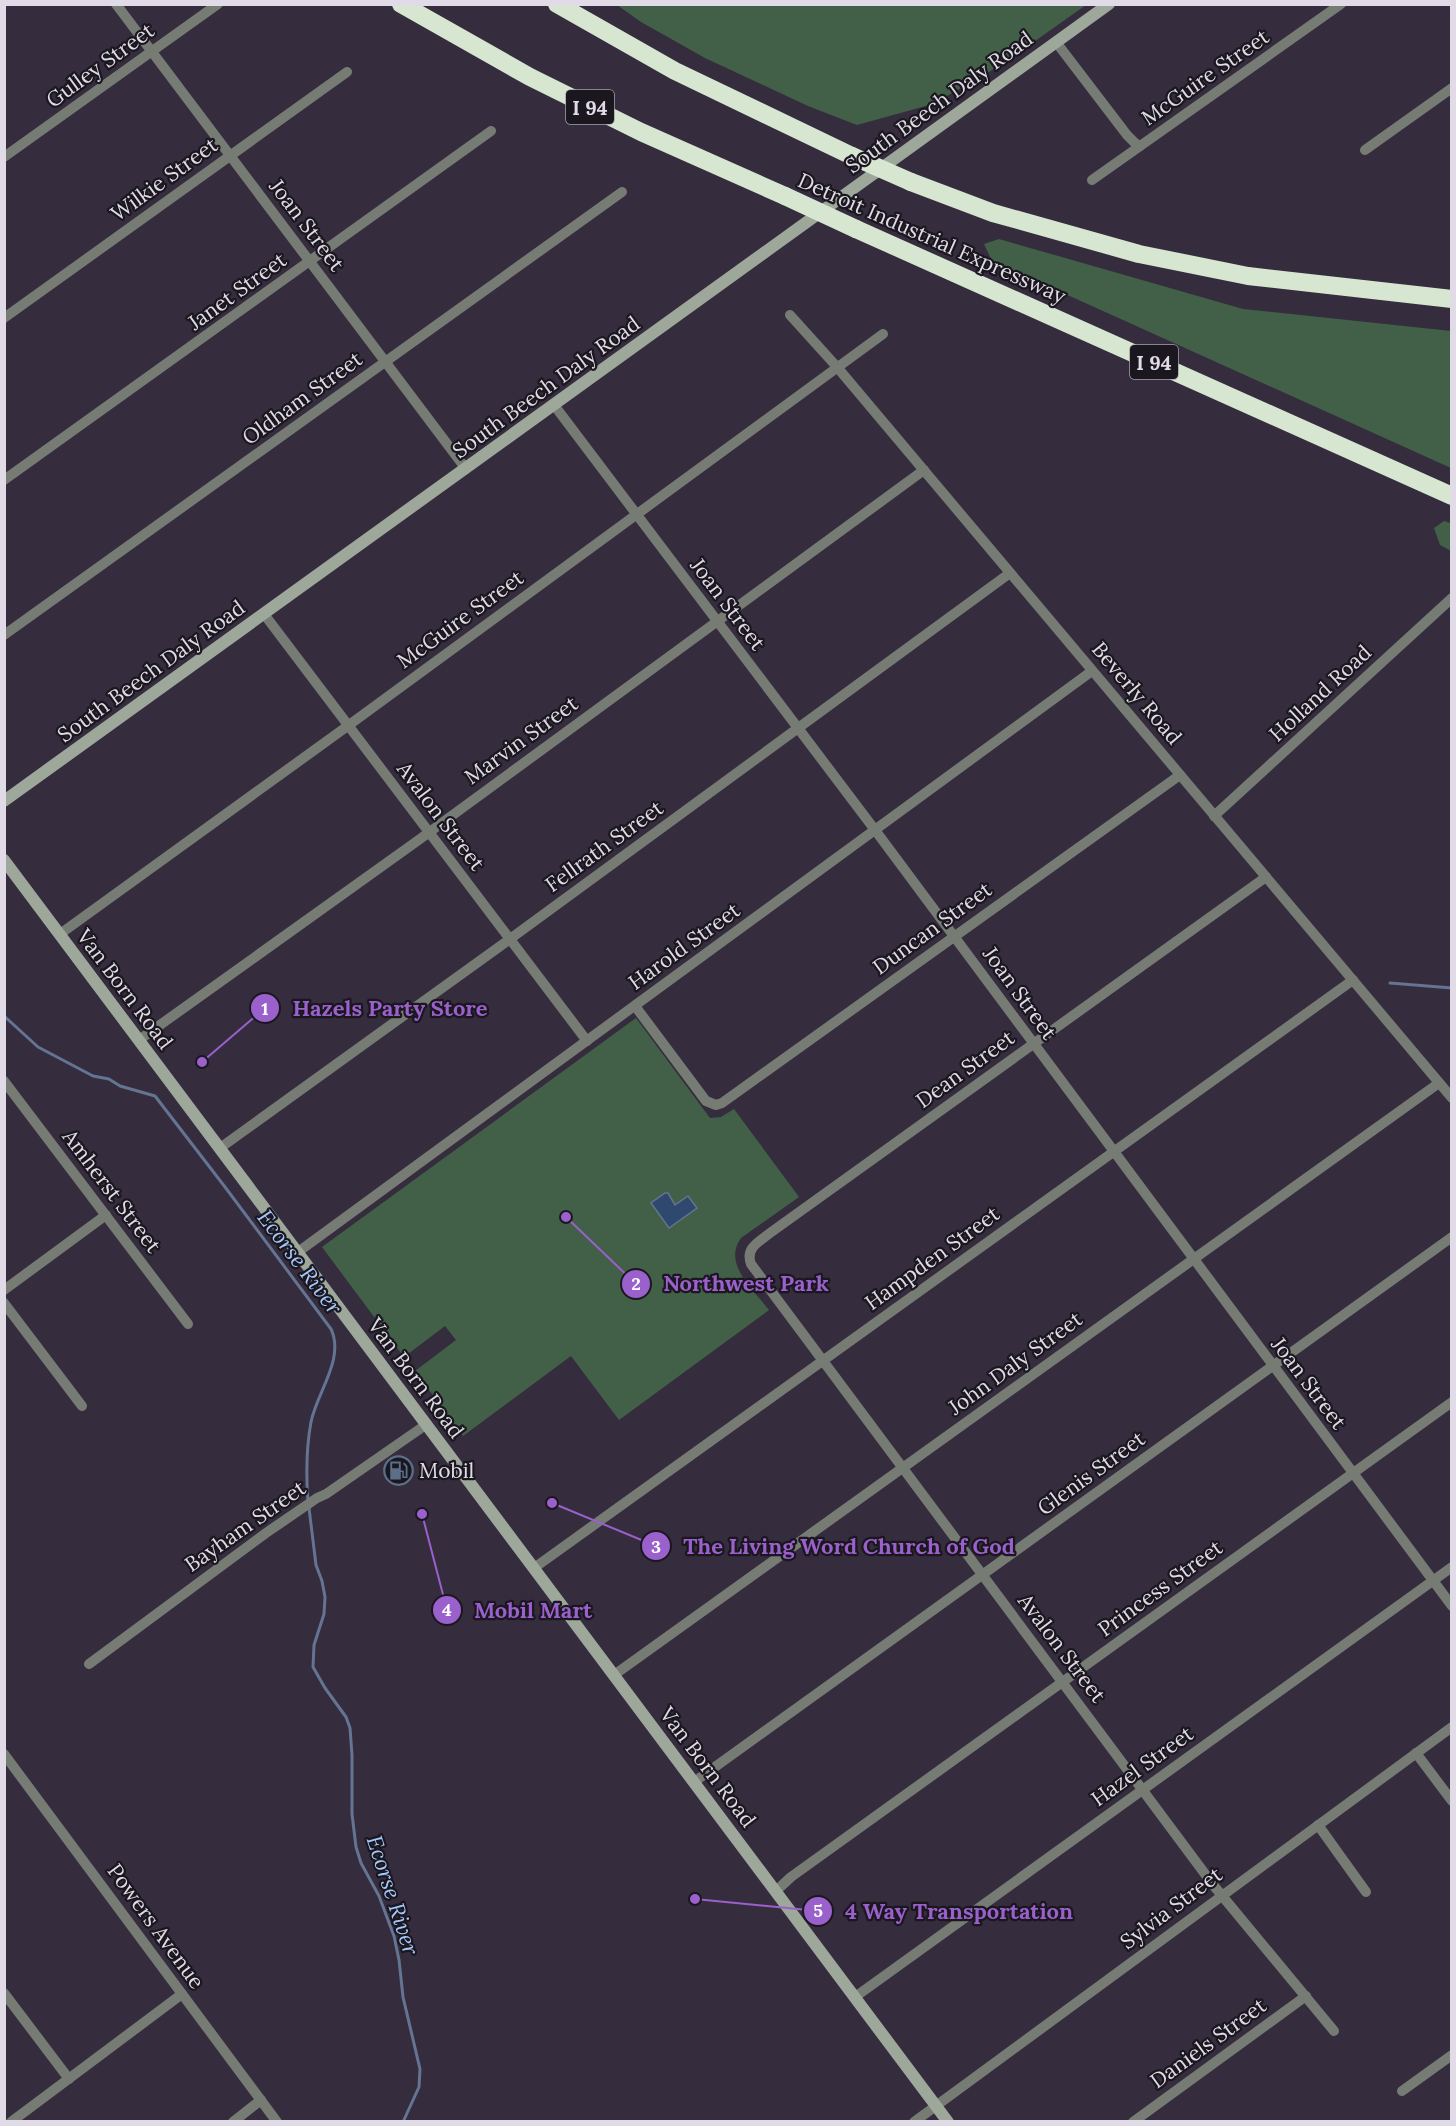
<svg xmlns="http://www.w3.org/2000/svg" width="1456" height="2126" font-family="Lora,serif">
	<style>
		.green { fill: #426048 }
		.water { fill: #2f486e; stroke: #647492; stroke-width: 1.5 }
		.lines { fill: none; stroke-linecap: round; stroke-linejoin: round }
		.stream { stroke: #647492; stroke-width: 3 }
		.street { stroke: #767c74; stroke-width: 10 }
		.secondary { stroke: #9da79a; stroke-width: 12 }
		.highway { stroke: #d7e6d1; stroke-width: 18 }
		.highway-bridge { stroke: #d7e6d1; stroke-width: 18 }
		.labels { text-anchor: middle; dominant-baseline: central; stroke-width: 4.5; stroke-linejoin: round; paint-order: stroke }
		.shield { fill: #1a171f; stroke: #a5a0ab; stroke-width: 1.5 }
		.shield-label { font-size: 20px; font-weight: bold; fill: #e1dbe7 }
		.street-label { font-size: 21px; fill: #e1dbe7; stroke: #1a171f }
		.poi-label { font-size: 21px; fill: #e1dbe7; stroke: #1a171f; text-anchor: start }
		.water-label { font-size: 22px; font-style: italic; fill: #a7c8fc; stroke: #1a171f }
		.leader { fill: none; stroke: #9a60cb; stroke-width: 2 }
		.callout-dot { fill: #9a60cb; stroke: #1a171f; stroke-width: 2 }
		.mark-label { font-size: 18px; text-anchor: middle; font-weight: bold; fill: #fff }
		.callout-label { font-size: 22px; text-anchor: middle; font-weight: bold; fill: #9a60cb; stroke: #1a171f; stroke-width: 4.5; stroke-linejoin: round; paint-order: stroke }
	</style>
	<rect width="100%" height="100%" fill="#352c3e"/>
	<g class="green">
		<polygon points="617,5 1086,5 1001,65 933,104 857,125 808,106 705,58 641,22"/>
		<polygon points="999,239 1243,309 1451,331 1451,468 992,261 984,244"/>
		<polygon points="1444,521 1451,523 1451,551 1440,545 1434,528"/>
		<path d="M636,1018L710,1118L721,1117L734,1109L799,1197L741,1238C722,1264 754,1290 769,1310L619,1420L571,1356L463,1436L415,1371L456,1340L445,1326L404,1357L322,1247Z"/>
	</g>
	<polygon class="water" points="665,1193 668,1193 675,1205 688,1196 697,1208 669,1228 651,1203"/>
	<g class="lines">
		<g class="stream">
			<polyline points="1390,983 1452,988"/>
			<path d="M4,1016L38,1047L93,1076L109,1079L120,1086L155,1096L225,1187L331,1329C345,1359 317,1392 311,1422C306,1449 306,1475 308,1502"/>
			<polyline points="309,1508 316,1565 322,1581 325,1597 324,1614 314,1645 313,1667 325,1688 346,1717 350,1728 352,1755 352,1814 356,1847 361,1863 379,1896 394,1936 399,1960 403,1997 420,2069 419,2087 403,2122"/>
		</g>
		<g class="street">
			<polyline points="116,4 466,469"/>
			<polyline points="1056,42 1127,135 1135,143 1140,146"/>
			<polyline points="1365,150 1452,88"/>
			<polyline points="4,157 218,4"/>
			<polyline points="1092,180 1341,4"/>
			<polyline points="790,315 837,367 1452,1098"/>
			<polyline points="4,318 347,72"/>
			<polyline points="554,405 875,830 1452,1606"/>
			<polyline points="4,480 491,131"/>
			<polyline points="264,614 587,1041"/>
			<polyline points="4,635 622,192"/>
			<polyline points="1214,816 1452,598"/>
			<path d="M1266,877L770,1233C759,1242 745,1248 751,1264L1214,1886L1334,2031"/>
			<polyline points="60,934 349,725 883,334"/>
			<polyline points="635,1006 706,1101 716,1105 722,1103 1180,775"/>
			<polyline points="139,1040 420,839 924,470"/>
			<polyline points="4,1081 188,1324"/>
			<polyline points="220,1148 510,939 1010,573"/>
			<polyline points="298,1252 1092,671"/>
			<polyline points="4,1290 106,1215"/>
			<polyline points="4,1303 82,1406"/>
			<polyline points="534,1568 1353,980"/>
			<polyline points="89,1664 266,1533 317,1498 326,1494 427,1424"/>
			<polyline points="614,1675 1439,1083"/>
			<polyline points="1416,1753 1452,1801"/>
			<polyline points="4,1754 277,2122"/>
			<polyline points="694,1782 1452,1237"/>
			<polyline points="1318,1825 1366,1892"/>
			<polyline points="776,1891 791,1877 1452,1402"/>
			<polyline points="4,1993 69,2079"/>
			<polyline points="855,1997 1452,1567"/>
			<polyline points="1402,2091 1452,2055"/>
			<polyline points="11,2122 182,1994"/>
			<polyline points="233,2122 261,2100"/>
			<polyline points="914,2122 1452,1727"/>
			<polyline points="1133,2122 1306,1996"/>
		</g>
		<g class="secondary">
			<polyline points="4,801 1109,4"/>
			<polyline points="4,860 948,2122"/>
		</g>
		<g class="highway">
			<polyline points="401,4 530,77 641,132 785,196"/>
			<polyline points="557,4 675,71 852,156"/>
			<polyline points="911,182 993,213 1139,254 1248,276 1452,299"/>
			<polyline points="856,229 1452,496"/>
		</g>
		<g class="highway-bridge">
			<polyline points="852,156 911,182"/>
			<polyline points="785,196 856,229"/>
		</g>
	</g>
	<defs>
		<symbol id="fuel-ring" viewBox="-11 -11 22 22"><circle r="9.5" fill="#1a171f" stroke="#5c6f8a" stroke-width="1.5"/><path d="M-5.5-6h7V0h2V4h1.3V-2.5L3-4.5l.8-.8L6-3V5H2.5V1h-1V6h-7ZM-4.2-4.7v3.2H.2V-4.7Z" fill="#5c6f8a"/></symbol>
	</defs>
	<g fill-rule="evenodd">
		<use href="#fuel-ring" x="382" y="1454" width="33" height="33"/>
	</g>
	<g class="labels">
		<g class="shield">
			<rect x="566" y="90" width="48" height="34" rx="4.5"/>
			<rect x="1130" y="345" width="48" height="34" rx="4.5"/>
		</g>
		<g class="shield-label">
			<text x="590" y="107">I 94</text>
			<text x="1154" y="362">I 94</text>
		</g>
		<g class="street-label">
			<text transform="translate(100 65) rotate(-36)">Gulley Street</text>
			<text transform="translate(1205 77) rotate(-35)">McGuire Street</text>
			<text transform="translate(939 102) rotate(-36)">South Beech Daly Road</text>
			<text transform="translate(164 179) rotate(-36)">Wilkie Street</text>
			<text transform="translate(307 225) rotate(53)">Joan Street</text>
			<text transform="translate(932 238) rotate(24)">Detroit Industrial Expressway</text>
			<text transform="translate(237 291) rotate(-36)">Janet Street</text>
			<text transform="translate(546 387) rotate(-36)">South Beech Daly Road</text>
			<text transform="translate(302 398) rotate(-36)">Oldham Street</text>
			<text transform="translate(728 604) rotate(53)">Joan Street</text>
			<text transform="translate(460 619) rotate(-36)">McGuire Street</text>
			<text transform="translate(151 671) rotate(-36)">South Beech Daly Road</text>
			<text transform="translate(1137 693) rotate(50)">Beverly Road</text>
			<text transform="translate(1320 693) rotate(-43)">Holland Road</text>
			<text transform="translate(521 740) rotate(-36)">Marvin Street</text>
			<text transform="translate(441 816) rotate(53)">Avalon Street</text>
			<text transform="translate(604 846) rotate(-36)">Fellrath Street</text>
			<text transform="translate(932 928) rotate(-36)">Duncan Street</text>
			<text transform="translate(684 946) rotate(-36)">Harold Street</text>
			<text transform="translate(125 989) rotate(53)">Van Born Road</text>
			<text transform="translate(1020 993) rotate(54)">Joan Street</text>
			<text transform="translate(965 1069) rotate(-36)">Dean Street</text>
			<text transform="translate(112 1191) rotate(53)">Amherst Street</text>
			<text transform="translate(932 1258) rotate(-36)">Hampden Street</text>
			<text transform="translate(1015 1363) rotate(-36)">John Daly Street</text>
			<text transform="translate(416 1378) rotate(53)">Van Born Road</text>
			<text transform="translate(1309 1383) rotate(53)">Joan Street</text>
			<text transform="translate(1091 1473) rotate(-36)">Glenis Street</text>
			<text transform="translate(245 1526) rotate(-35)">Bayham Street</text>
			<text transform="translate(1160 1588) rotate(-36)">Princess Street</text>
			<text transform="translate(1062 1648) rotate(53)">Avalon Street</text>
			<text transform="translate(1142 1766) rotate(-36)">Hazel Street</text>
			<text transform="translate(708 1767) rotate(53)">Van Born Road</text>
			<text transform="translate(1171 1908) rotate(-37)">Sylvia Street</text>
			<text transform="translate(156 1926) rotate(54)">Powers Avenue</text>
			<text transform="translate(1208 2043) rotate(-36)">Daniels Street</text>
		</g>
		<g class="poi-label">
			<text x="419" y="1470">Mobil</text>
		</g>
		<g class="water-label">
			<text transform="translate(300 1262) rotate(53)">Ecorse River</text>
			<text transform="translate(393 1895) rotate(72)">Ecorse River</text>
		</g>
	</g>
	<path class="leader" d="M202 1062L265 1008M566 1217L636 1284M552 1503L656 1546M422 1514L447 1610M695 1899L818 1911"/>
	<g class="callout-dot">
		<circle cx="202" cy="1062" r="6"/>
		<circle cx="566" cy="1217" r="6"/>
		<circle cx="552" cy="1503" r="6"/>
		<circle cx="422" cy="1514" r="6"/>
		<circle cx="695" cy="1899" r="6"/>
		<circle cx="265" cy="1008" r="15"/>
		<circle cx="636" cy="1284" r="15"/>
		<circle cx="656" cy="1546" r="15"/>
		<circle cx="447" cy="1610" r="15"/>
		<circle cx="818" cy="1911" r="15"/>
	</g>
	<g class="mark-label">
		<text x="265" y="1015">1</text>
		<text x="636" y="1290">2</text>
		<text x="656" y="1553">3</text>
		<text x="447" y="1616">4</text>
		<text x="818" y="1917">5</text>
	</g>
	<g class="callout-label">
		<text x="390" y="1016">Hazels Party Store</text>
		<text x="746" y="1291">Northwest Park</text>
		<text x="849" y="1554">The Living Word Church of God</text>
		<text x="533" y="1618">Mobil Mart</text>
		<text x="959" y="1919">4 Way Transportation</text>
	</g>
	<rect width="1456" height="2126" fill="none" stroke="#e1dbe7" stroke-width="12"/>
</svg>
